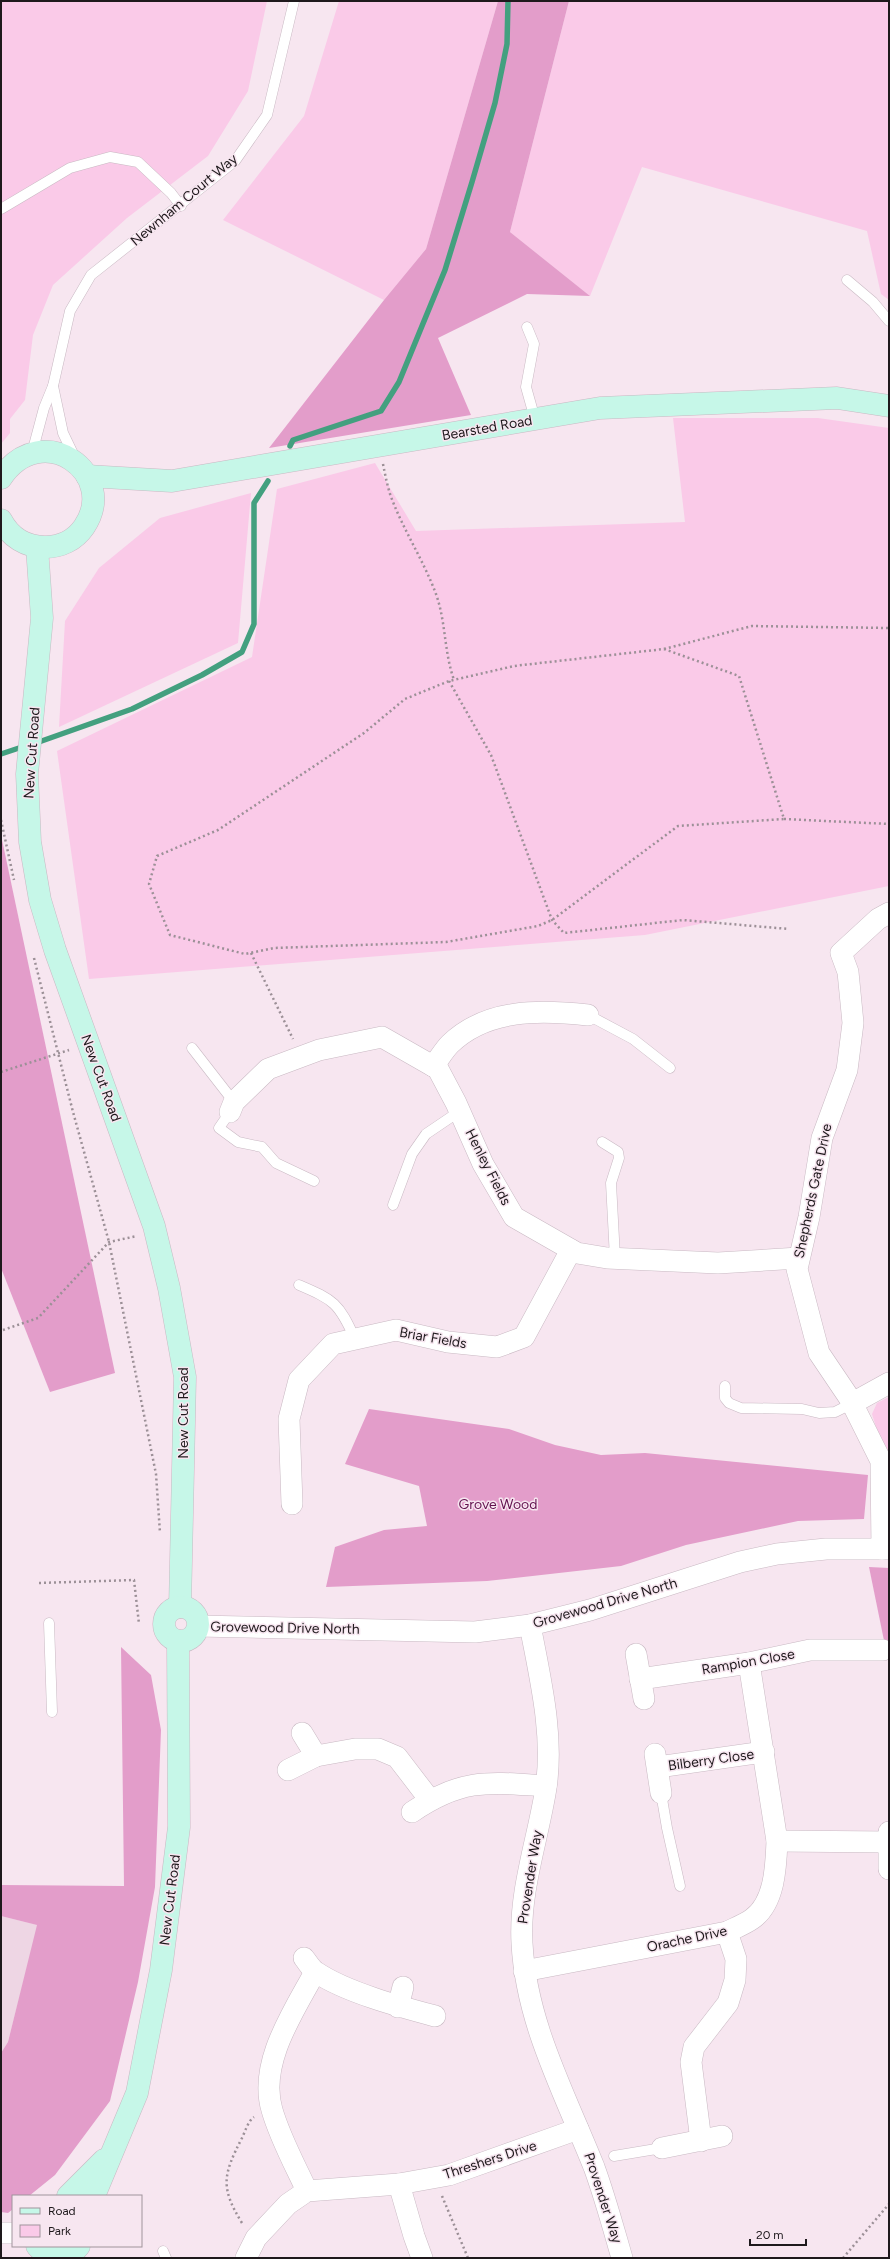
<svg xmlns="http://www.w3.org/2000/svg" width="890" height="2259" font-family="Figtree,sans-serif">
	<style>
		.built { fill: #eed6e4 }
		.green { fill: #facae8 }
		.forest { fill: #e39dca }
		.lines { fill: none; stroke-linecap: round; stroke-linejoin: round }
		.stream { stroke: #43a07f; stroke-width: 5.5 }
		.lane-casing { stroke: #c9b9c3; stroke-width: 11 }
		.street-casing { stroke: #c9b9c3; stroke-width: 22 }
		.secondary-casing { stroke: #c9b9c3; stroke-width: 23 }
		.path { stroke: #9c9097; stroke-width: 2.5; stroke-dasharray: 2 3; stroke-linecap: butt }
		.lane { stroke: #fff; stroke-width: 10 }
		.street { stroke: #fff; stroke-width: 21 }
		.secondary { stroke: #c6f7e8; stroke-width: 22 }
		.labels { text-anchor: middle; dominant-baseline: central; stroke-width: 3; stroke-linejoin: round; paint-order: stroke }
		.street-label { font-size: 14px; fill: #1e191c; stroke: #f7e6f0 }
		.park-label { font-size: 14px; fill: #61104d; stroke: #f7e6f0 }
	</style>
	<rect width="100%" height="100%" fill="#f7e6f0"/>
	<polygon class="built" points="1,1916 38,1925 8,2042 1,2053"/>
	<g class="green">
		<polygon points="1,1 267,1 248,91 208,156 127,218 53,285 33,335 25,400 10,419 10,433 1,444"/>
		<polygon points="339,1 498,1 426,249 384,300 223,220 304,116"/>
		<polygon points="569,1 889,1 889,300 881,294 867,231 642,167 590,296 510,232"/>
		<polygon points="673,418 818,418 889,428 889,886 645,935 89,979 57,751 252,657 277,489 375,463 416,531 685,522"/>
		<polygon points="251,493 238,643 59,727 65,621 99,568 160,518"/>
		<polygon points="889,1397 889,1469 872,1414 877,1403"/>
	</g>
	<g class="forest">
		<polygon points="498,1 569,1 510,232 590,296 527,294 438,338 471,415 269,448 384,300 426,249"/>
		<polygon points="1,835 115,1373 50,1392 1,1268"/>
		<polygon points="369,1409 509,1429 555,1445 601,1455 645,1453 868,1475 864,1519 798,1521 686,1545 621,1566 487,1581 326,1587 335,1547 384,1530 427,1526 419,1486 345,1464"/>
		<polygon points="869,1567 889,1568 889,1665"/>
		<polygon points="121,1647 151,1675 161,1730 155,1887 138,1982 110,2101 55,2175 29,2196 13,2196 13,2209 8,2213 1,2212 1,2053 8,2042 37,1925 1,1916 1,1885 124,1886"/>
	</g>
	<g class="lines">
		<g class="stream">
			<polyline points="290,446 293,440 381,411 399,382 445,270 472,182 495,103 507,44 508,1"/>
			<polyline points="36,743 132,709 202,675 242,652 254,624 254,503 268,481"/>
			<polyline points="1,754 25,746"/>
		</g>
		<defs>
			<g id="lane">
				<polyline points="1,209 70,168 110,157 138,162 171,193 181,206"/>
				<polyline points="847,280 873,302 889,321"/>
				<polyline points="527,327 534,344 526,387 535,419"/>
				<polyline points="53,386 63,433 75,458"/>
				<polyline points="32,453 44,408 53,386 70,311 91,275 235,161 267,115 294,1"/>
				<polyline points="588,1015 633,1039 670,1068"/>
				<polyline points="192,1048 234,1102"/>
				<polyline points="230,1112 219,1128 238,1142 262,1147 276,1163 314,1181"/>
				<polyline points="602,1142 618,1152 619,1158 611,1183 615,1258"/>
				<polyline points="393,1205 412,1154 426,1134 460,1111"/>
				<path d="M299,1285C334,1300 339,1303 355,1339"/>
				<polyline points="725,1386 725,1398 729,1403 741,1408 802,1409 819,1413 835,1412 851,1404"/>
				<polyline points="49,1623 52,1712"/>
				<polyline points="661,1793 667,1828 680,1886"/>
				<polyline points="614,2156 662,2148"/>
				<polyline points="163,2251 166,2258"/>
			</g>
			<g id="street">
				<path d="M433,1066C439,1059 444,1050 450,1044C487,1008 541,1010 588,1015"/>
				<polyline points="230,1112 234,1102 268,1069 319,1050 382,1037 438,1069 456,1103 483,1164 514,1217 577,1253 607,1258 718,1263 799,1258"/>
				<polyline points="851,1404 889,1383"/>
				<polyline points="292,1504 289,1419 299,1380 333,1344 396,1330 448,1342 497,1347 524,1337 571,1250"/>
				<polyline points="882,1549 881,1461 850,1399 819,1353 797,1269 809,1217 822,1138 847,1070 853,1023 848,972 841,953 878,919 889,913"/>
				<path d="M530,1625C540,1678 554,1734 546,1788C538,1839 519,1891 522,1943C526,2023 565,2094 594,2167C605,2197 613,2227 622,2258"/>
				<polyline points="198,1626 475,1632 530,1625 590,1610 740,1562 777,1554 826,1549 889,1549"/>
				<polyline points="636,1654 644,1699"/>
				<polyline points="640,1679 749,1663 810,1650 883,1650"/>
				<polyline points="302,1733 316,1756"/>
				<polyline points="655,1754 661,1793"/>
				<polyline points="658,1767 764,1752"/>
				<polyline points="288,1770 316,1756 355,1749 378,1749 397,1757 430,1800"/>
				<path d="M412,1812C462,1778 488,1782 546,1786"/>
				<polyline points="777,1841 889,1842"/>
				<polyline points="889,1869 889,1832"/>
				<path d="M304,1958C308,1963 311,1969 316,1972C345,1992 401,2007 435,2016"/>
				<path d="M524,1971L727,1932C735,1928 745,1924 752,1919C775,1903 776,1866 777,1841L749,1663"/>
				<polyline points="398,2007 403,1987"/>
				<polyline points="701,2141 691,2062 694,2047 728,2003 735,1980 736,1959 727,1932"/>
				<polyline points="662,2148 722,2136"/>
				<polyline points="399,2184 414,2236 422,2258"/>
				<path d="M307,2191C295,2165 280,2138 272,2110C258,2063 294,2011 315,1972"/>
				<polyline points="1,2233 13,2233"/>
				<polyline points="246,2258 256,2238 288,2204 307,2191 399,2184 449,2175 578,2129"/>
			</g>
			<g id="secondary">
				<polyline points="87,476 172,481 600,408 837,398 889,406"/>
				<path d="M1,478C42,417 120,474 84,527C75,540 61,547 45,547C26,547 10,537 1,520"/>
				<polyline points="37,547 42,618 27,774 30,842 40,900 55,950 154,1226 169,1288 185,1377 180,1607"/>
				<circle cx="181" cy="1624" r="17"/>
				<polyline points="68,2196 104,2160"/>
				<polyline points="94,2196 137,2093 161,1970 179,1827 178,1641"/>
				<path d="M37,2246C49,2259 69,2259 79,2246"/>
			</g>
		</defs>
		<use href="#lane" class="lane-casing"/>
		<use href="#street" class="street-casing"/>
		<use href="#secondary" class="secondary-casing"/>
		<g class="path">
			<path d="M383,464C385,474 387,484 390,494C402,528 423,559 436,594C446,622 444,652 454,680"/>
			<polygon points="664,649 739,676 784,819 678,826 552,920 538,926 446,942 274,948 245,954 170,935 149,884 157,856 218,830 364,733 405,699 449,681 514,666"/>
			<polyline points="664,649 752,626 889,628"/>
			<polyline points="449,681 491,755 552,920 564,933 683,920 789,929"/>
			<polyline points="784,819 889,824"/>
			<polyline points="1,820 14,880"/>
			<polyline points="251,953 293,1039"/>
			<polyline points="34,958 73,1112 109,1242 156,1474 160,1533"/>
			<polyline points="1,1072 69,1050"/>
			<polyline points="3,1330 38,1318 109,1242 137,1236"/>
			<polyline points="39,1583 134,1580 139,1624"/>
			<polyline points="442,2196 468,2258"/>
			<path d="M242,2223C220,2187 223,2175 242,2138C245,2132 248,2121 254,2117"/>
			<polyline points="843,2258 889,2204"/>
		</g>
		<use href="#lane" class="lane"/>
		<use href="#street" class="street"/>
		<use href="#secondary" class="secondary"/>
	</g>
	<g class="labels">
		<g class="street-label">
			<text transform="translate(184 200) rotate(-40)">Newnham Court Way</text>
			<text transform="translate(487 428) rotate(-10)">Bearsted Road</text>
			<text transform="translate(32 753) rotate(-86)">New Cut Road</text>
			<text transform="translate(101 1078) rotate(70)">New Cut Road</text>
			<text transform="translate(488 1167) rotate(63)">Henley Fields</text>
			<text transform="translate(813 1191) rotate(-78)">Shepherds Gate Drive</text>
			<text transform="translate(433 1338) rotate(10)">Briar Fields</text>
			<text transform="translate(183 1413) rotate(-90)">New Cut Road</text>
			<text transform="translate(605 1603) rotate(-16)">Grovewood Drive North</text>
			<text transform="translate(285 1628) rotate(1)">Grovewood Drive North</text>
			<text transform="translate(748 1662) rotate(-10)">Rampion Close</text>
			<text transform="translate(711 1760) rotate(-8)">Bilberry Close</text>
			<text transform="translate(530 1877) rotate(-81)">Provender Way</text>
			<text transform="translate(170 1900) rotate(-83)">New Cut Road</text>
			<text transform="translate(687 1939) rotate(-12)">Orache Drive</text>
			<text transform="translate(490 2160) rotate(-18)">Threshers Drive</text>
			<text transform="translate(603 2198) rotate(72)">Provender Way</text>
		</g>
		<g class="park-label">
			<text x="498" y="1504">Grove Wood</text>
		</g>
	</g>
	<rect width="890" height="2259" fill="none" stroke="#1e191c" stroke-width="4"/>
	<rect x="12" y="2195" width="130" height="52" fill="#f7e6f0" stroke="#a0949b"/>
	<rect x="20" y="2208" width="20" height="6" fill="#c6f7e8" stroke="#a0949b"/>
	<text x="48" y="2215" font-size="12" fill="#1e191c">Road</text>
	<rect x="20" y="2225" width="20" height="12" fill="#facae8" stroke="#a0949b"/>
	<text x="48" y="2235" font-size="12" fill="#1e191c">Park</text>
	<path d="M750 2239v6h56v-6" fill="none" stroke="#1e191c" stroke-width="2"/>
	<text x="756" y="2239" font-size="12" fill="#1e191c" stroke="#f7e6f0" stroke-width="3" paint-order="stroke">20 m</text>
</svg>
